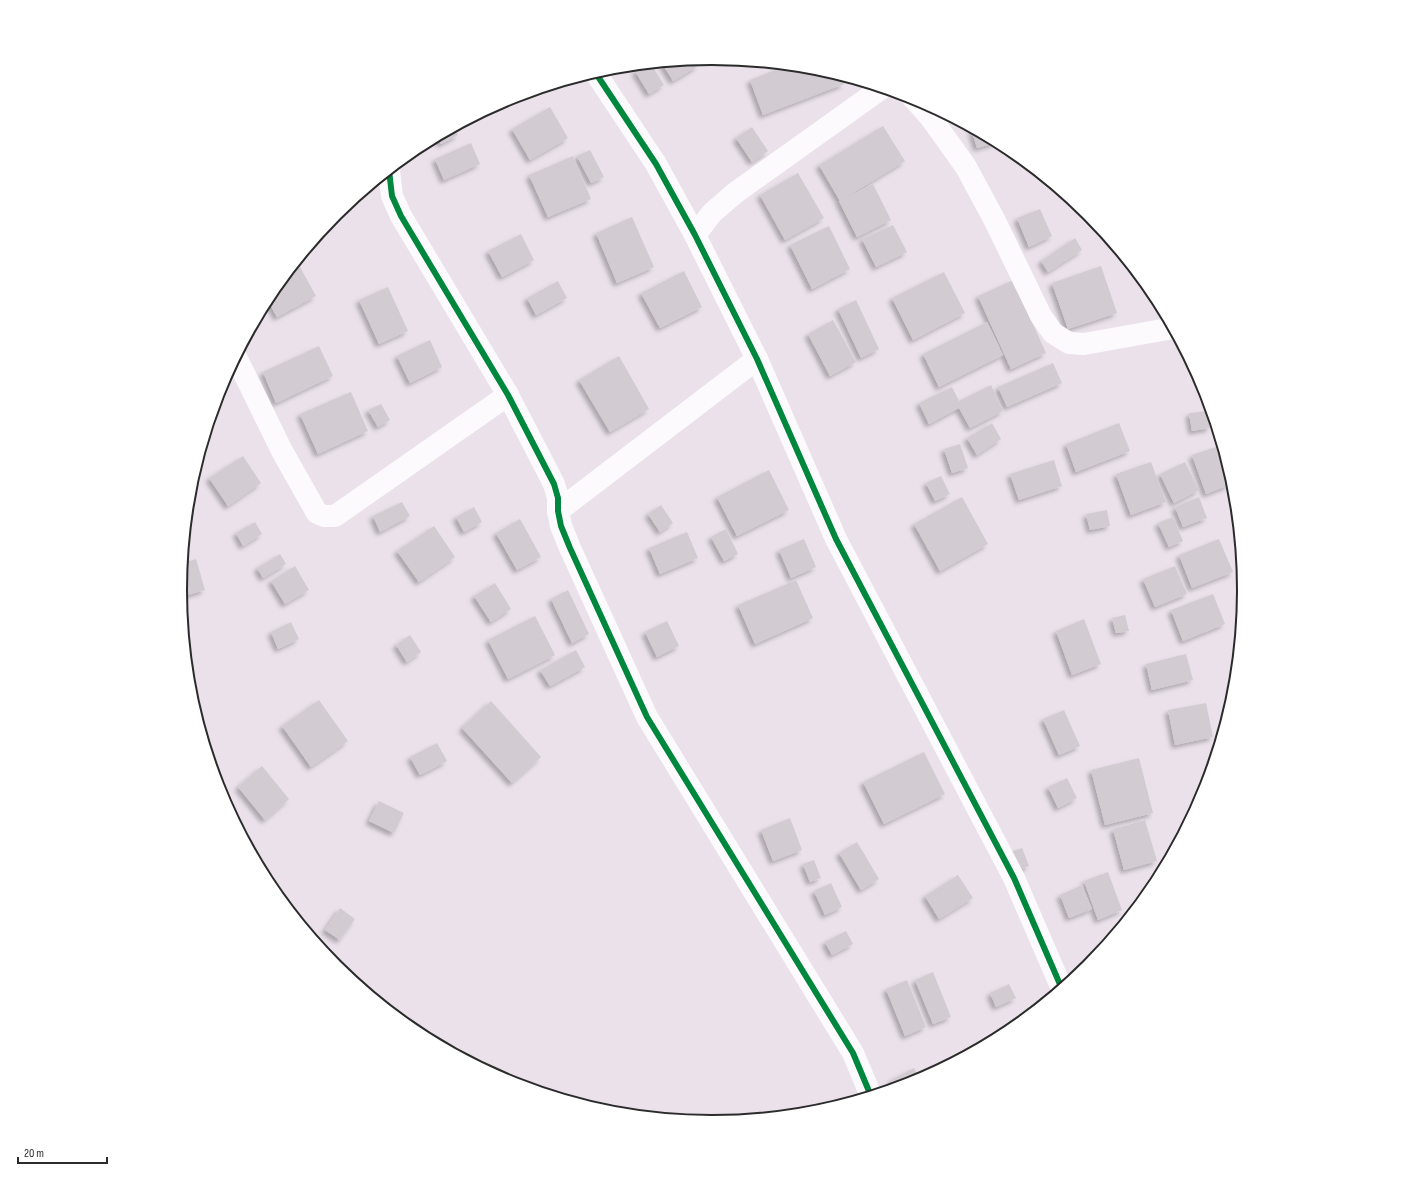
<svg xmlns="http://www.w3.org/2000/svg" width="1425" height="1181" font-family="'Sofia Sans Condensed',sans-serif">
	<style>
		.building { fill: #d2cbd2; filter: url(#shadow) }
		.lines { fill: none; stroke-linecap: round; stroke-linejoin: round }
		.street { stroke: #fcfafc; stroke-width: 22 }
		.cycleway-casing { stroke: #fff; stroke-width: 8 }
		.cycleway { stroke: #00873e; stroke-width: 6 }
		.rim { fill: none; stroke: #2b2b2b; stroke-width: 2 }
	</style>
	<defs>
		<filter id="shadow"><feDropShadow dx="-3.5" dy="3.5" stdDeviation="2" flood-color="#0004"/></filter>
	</defs>
	<rect width="100%" height="100%" fill="#eae1ea"/>
	<g class="building">
		<polygon points="694,60 698,66 673,81 662,63"/>
		<polygon points="647,64 651,64 664,85 649,94 635,71"/>
		<polygon points="787,65 817,68 840,76 844,84 763,115 750,80"/>
		<polygon points="550,107 568,138 530,160 512,129"/>
		<polygon points="883,126 905,161 843,199 873,184 891,220 857,237 839,201 840,201 819,165"/>
		<polygon points="752,127 768,151 752,162 736,138"/>
		<polygon points="454,128 458,135 441,144 437,137"/>
		<polygon points="971,128 998,142 977,148"/>
		<polygon points="471,143 480,164 444,180 435,159"/>
		<polygon points="590,150 604,177 591,183 577,156"/>
		<polygon points="573,156 591,199 548,217 529,175"/>
		<polygon points="798,173 824,218 785,240 760,195"/>
		<polygon points="1040,209 1052,236 1029,247 1017,218"/>
		<polygon points="632,217 654,267 617,283 596,233"/>
		<polygon points="893,225 907,252 876,267 862,239"/>
		<polygon points="829,226 850,269 812,289 790,245"/>
		<polygon points="521,234 534,260 502,277 488,251"/>
		<polygon points="1075,238 1082,250 1048,272 1041,261"/>
		<polygon points="1101,266 1117,313 1068,329 1052,283"/>
		<polygon points="300,267 316,296 277,317 267,299 286,275"/>
		<polygon points="684,271 702,307 660,328 641,293"/>
		<polygon points="944,272 965,313 913,340 892,298"/>
		<polygon points="1013,280 1046,353 1011,369 978,296"/>
		<polygon points="558,281 567,298 536,315 527,298"/>
		<polygon points="388,287 408,331 379,344 359,300"/>
		<polygon points="856,300 879,349 861,358 838,309"/>
		<polygon points="833,320 856,362 830,376 808,334"/>
		<polygon points="987,322 1003,355 939,387 923,354"/>
		<polygon points="430,340 442,367 410,383 397,356"/>
		<polygon points="319,346 333,376 276,403 263,372"/>
		<polygon points="619,356 649,409 610,432 579,380"/>
		<polygon points="1053,363 1062,383 1007,407 998,387"/>
		<polygon points="991,385 1003,411 970,428 959,408 929,424 919,403 952,387 959,401"/>
		<polygon points="221,386 223,401 216,403 221,387"/>
		<polygon points="351,392 368,431 318,454 300,414"/>
		<polygon points="381,404 390,420 378,427 368,410"/>
		<polygon points="1208,411 1210,428 1192,431 1189,413"/>
		<polygon points="992,423 1001,439 977,455 967,438"/>
		<polygon points="1119,423 1130,451 1076,472 1066,444"/>
		<polygon points="960,444 968,468 952,473 944,449"/>
		<polygon points="1216,447 1229,485 1206,494 1192,455"/>
		<polygon points="243,456 261,483 228,506 209,478"/>
		<polygon points="1054,460 1062,486 1019,500 1010,474"/>
		<polygon points="1151,462 1166,502 1131,515 1116,474"/>
		<polygon points="1185,462 1199,490 1174,503 1160,474"/>
		<polygon points="769,470 789,510 737,536 717,497"/>
		<polygon points="941,476 950,494 935,501 926,483"/>
		<polygon points="962,497 988,544 940,571 914,524"/>
		<polygon points="1199,497 1207,518 1183,527 1175,507"/>
		<polygon points="402,502 410,516 380,532 373,516"/>
		<polygon points="661,505 673,523 660,532 648,514"/>
		<polygon points="474,507 482,522 464,532 456,517"/>
		<polygon points="1107,510 1110,526 1090,530 1086,514"/>
		<polygon points="1173,517 1183,541 1169,547 1158,523"/>
		<polygon points="520,519 541,557 517,570 496,533"/>
		<polygon points="255,522 262,534 243,546 236,533"/>
		<polygon points="434,526 455,557 419,582 397,551"/>
		<polygon points="726,529 738,554 724,561 711,537"/>
		<polygon points="687,532 698,558 660,574 649,548"/>
		<polygon points="804,539 816,567 791,578 779,550"/>
		<polygon points="1219,539 1233,572 1192,588 1179,555"/>
		<polygon points="280,554 286,564 263,578 257,568"/>
		<polygon points="196,559 205,590 181,597 180,590 183,563"/>
		<polygon points="295,566 309,590 285,604 271,581"/>
		<polygon points="1175,566 1187,594 1155,607 1143,579"/>
		<polygon points="796,580 813,618 755,644 738,605"/>
		<polygon points="495,583 511,609 491,622 474,596"/>
		<polygon points="568,590 589,634 572,643 551,599"/>
		<polygon points="1213,594 1225,624 1183,641 1171,610"/>
		<polygon points="1125,615 1129,631 1116,633 1112,618"/>
		<polygon points="535,616 555,655 508,679 488,640"/>
		<polygon points="1084,619 1101,664 1072,675 1056,631"/>
		<polygon points="667,621 679,646 657,657 645,632"/>
		<polygon points="291,622 299,639 278,649 271,632"/>
		<polygon points="410,635 421,652 407,662 396,645"/>
		<polygon points="576,650 585,667 550,686 540,670"/>
		<polygon points="1186,654 1193,680 1152,690 1146,664"/>
		<polygon points="319,700 348,741 311,767 282,726"/>
		<polygon points="491,701 541,757 512,783 462,728"/>
		<polygon points="1206,703 1213,737 1175,745 1168,710"/>
		<polygon points="1064,710 1080,746 1059,755 1043,719"/>
		<polygon points="437,743 447,761 420,775 410,757"/>
		<polygon points="924,752 945,794 884,824 863,782"/>
		<polygon points="1139,758 1153,813 1105,825 1091,770"/>
		<polygon points="262,766 289,799 265,820 238,787"/>
		<polygon points="1067,778 1077,798 1058,808 1048,787"/>
		<polygon points="379,801 404,813 394,833 369,821"/>
		<polygon points="790,818 802,850 773,861 761,830"/>
		<polygon points="1145,820 1157,861 1124,870 1113,829"/>
		<polygon points="857,842 879,879 861,890 839,853"/>
		<polygon points="1022,848 1029,866 1015,871 1008,853"/>
		<polygon points="814,860 821,878 810,882 803,864"/>
		<polygon points="1108,872 1122,910 1098,920 1084,881"/>
		<polygon points="958,875 973,898 939,919 925,896"/>
		<polygon points="831,883 842,907 825,915 814,891"/>
		<polygon points="1082,885 1092,909 1069,918 1060,895"/>
		<polygon points="340,908 355,919 340,940 325,930"/>
		<polygon points="846,931 853,944 832,955 825,942"/>
		<polygon points="933,972 951,1017 933,1024 915,980"/>
		<polygon points="907,980 926,1027 905,1036 886,989"/>
		<polygon points="1009,984 1016,998 996,1007 990,993"/>
		<polygon points="914,1068 920,1080 896,1089 891,1080"/>
	</g>
	<g class="lines">
		<g class="street">
			<polyline points="595,72 656,164 695,235 757,359 836,539 1014,878 1062,989"/>
			<polyline points="913,98 931,118 966,167 995,221 1041,316 1053,333 1069,343 1084,344 1173,328"/>
			<polyline points="389,170 392,196 401,216 508,395 554,484 558,498 558,511 561,526 570,548 647,717 853,1053 871,1096"/>
			<polyline points="695,235 712,213 735,193 882,88"/>
			<polyline points="236,357 282,451 317,513 324,516 335,516 508,395"/>
			<polyline points="558,511 757,359"/>
		</g>
		<defs>
			<g id="cycleway">
				<polyline points="595,72 656,164 695,235 757,359 836,539 1014,878 1062,989"/>
				<polyline points="389,170 392,196 401,216 508,395 554,484 558,498 558,511 561,526 570,548 647,717 853,1053 871,1096"/>
			</g>
		</defs>
		<use href="#cycleway" class="cycleway-casing"/>
		<use href="#cycleway" class="cycleway"/>
	</g>
	<path d="M0 0H1425V1181H0ZM187 590a525 525 0 1 1 1050 0a525 525 0 1 1-1050 0Z" fill="#fff" fill-rule="evenodd"/>
	<path class="rim" d="M187 590a525 525 0 1 1 1050 0a525 525 0 1 1-1050 0Z"/>
	<path d="M18 1157v6h89v-6" fill="none" stroke="#2b2b2b" stroke-width="2"/>
	<text x="24" y="1157" font-size="12" fill="#2b2b2b" stroke="#ffffff" stroke-width="3" paint-order="stroke">20 m</text>
</svg>
